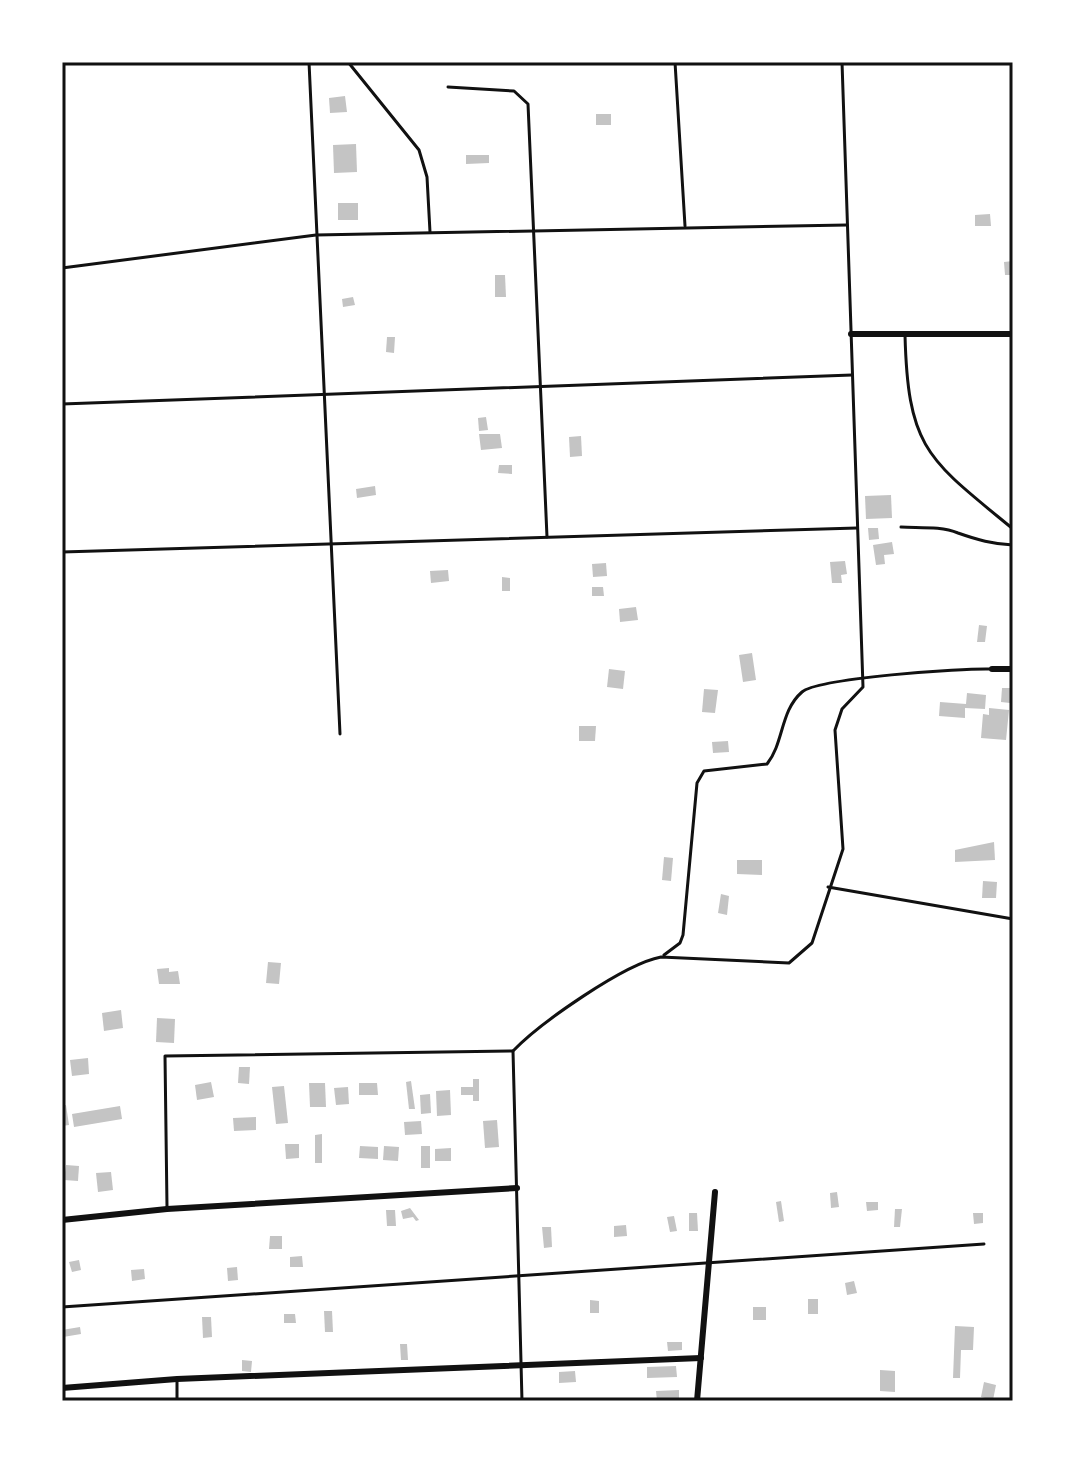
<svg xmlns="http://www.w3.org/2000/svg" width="1075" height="1463" font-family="Arial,sans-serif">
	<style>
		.building { fill: #c4c4c4 }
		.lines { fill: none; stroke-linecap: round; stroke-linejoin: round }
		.service { stroke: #111; stroke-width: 3 }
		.minor { stroke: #111; stroke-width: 6 }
		.neatline { fill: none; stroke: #111; stroke-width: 3 }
	</style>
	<rect width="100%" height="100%" fill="#fff"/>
	<g class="building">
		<polygon points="345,96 347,112 330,113 329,98"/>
		<rect x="596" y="114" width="15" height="11"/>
		<polygon points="356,144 357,172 334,173 333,145"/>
		<polygon points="466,155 489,155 489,163 466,164"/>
		<rect x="338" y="203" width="20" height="17"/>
		<polygon points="990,214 991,226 975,226 975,215"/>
		<polygon points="1013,261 1013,275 1005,275 1004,262"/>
		<polygon points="495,275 505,275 506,297 495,297"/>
		<polygon points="353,297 355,305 343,307 342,299"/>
		<polygon points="387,337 395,337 394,353 386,352"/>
		<polygon points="486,417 488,430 479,431 478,418"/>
		<polygon points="479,434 500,434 502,448 481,450"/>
		<polygon points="581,436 582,456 570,457 569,437"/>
		<polygon points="499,465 512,465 512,474 498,473"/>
		<polygon points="375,486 376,495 357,498 356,489"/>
		<polygon points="891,495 892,518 866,519 865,496"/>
		<polygon points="868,528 878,528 879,539 869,540"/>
		<polygon points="892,542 894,554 884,555 885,564 876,565 873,545"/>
		<polygon points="845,561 847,574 841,575 842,583 832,583 830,562"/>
		<polygon points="606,563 607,576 593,577 592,564"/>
		<polygon points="448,570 449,581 431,583 430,571"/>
		<polygon points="502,577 510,578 510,591 502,591"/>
		<polygon points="592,587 603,587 604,596 592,596"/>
		<polygon points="636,607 638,620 620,622 619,609"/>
		<polygon points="979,625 987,626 985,642 977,642"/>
		<polygon points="752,653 756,680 743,682 739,655"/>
		<polygon points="609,669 625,671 623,689 607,687"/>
		<polygon points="1002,688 1011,688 1010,703 1001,702"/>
		<polygon points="704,689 718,690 715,713 702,712"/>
		<polygon points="967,693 986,695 985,709 965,708 965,718 939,716 940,702 966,704"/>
		<polygon points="989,708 1009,710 1006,740 981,738 983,714 989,715"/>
		<polygon points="579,726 596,726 595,741 579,741"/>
		<polygon points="728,741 729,752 713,753 712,742"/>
		<polygon points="994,842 995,860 955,862 955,850"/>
		<polygon points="664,857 673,858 671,881 662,880"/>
		<polygon points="737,860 762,860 762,875 737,874"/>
		<polygon points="983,881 997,882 996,898 982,898"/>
		<polygon points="721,894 729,896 727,915 718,913"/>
		<polygon points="268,962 281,963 279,984 266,983"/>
		<polygon points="169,968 169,972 178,971 180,984 159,984 157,969"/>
		<polygon points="121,1010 123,1028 104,1031 102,1013"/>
		<polygon points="157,1018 175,1019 174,1043 156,1042"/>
		<polygon points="88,1058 89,1074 72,1076 70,1060"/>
		<polygon points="239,1067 250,1067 249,1084 238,1083"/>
		<polygon points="473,1079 479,1079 479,1101 473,1101 473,1095 461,1095 461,1087 473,1087"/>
		<polygon points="411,1081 415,1109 409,1109 406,1082"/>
		<polygon points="211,1082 214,1097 197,1100 195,1085"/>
		<polygon points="309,1083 325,1083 326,1107 310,1107"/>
		<polygon points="359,1083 377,1083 378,1095 359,1095"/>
		<polygon points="284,1086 288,1123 276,1124 272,1087"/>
		<polygon points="348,1087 349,1104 336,1105 334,1088"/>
		<polygon points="450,1090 451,1115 437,1116 436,1091"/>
		<polygon points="430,1094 431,1113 421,1114 420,1095"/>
		<polygon points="66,1105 69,1125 62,1126 62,1106"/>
		<polygon points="120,1106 122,1119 74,1127 72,1114"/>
		<polygon points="256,1117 256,1130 234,1131 233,1118"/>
		<polygon points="497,1120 499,1147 485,1148 483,1121"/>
		<polygon points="421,1121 422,1134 405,1135 404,1122"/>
		<polygon points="322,1134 322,1163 315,1163 315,1135"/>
		<polygon points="285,1144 299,1144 299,1158 286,1159"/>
		<polygon points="360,1146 378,1147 378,1159 359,1158"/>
		<polygon points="384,1146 399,1147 398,1161 383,1160"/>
		<rect x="421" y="1146" width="9" height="22"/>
		<polygon points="451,1148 451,1161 435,1161 435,1149"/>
		<polygon points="66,1165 79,1166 78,1181 64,1180"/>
		<polygon points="111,1172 113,1190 98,1192 96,1173"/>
		<polygon points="837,1192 839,1207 831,1208 830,1193"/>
		<polygon points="781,1201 784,1221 779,1222 776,1202"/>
		<polygon points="866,1202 878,1202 878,1210 867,1211"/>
		<polygon points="410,1208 419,1220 416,1221 413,1217 403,1219 401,1211"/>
		<polygon points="895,1209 902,1209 900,1227 894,1227"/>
		<polygon points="386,1210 395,1210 396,1226 387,1226"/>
		<polygon points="689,1213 697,1213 698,1231 689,1231"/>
		<polygon points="973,1213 983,1213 983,1223 974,1224"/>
		<polygon points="674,1216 677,1231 670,1232 667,1217"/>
		<polygon points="626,1225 627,1236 614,1237 614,1226"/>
		<polygon points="542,1227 551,1227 552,1247 544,1248"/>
		<polygon points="270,1236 282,1236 282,1249 269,1249"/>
		<polygon points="302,1256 303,1267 290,1267 290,1257"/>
		<polygon points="79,1260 81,1270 72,1272 69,1262"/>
		<polygon points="237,1267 238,1280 228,1281 227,1268"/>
		<polygon points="144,1269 145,1279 132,1281 131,1270"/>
		<polygon points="854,1281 857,1293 847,1295 845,1283"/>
		<rect x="808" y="1299" width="10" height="15"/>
		<polygon points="590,1300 599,1301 599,1313 590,1313"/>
		<rect x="753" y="1307" width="13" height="13"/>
		<polygon points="324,1311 332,1311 333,1332 325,1332"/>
		<polygon points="284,1314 295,1314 296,1323 284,1323"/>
		<polygon points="202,1317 211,1317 212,1337 203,1338"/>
		<polygon points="955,1326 974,1327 973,1350 961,1350 960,1378 953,1378"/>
		<polygon points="80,1327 81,1334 63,1337 62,1330"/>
		<polygon points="667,1342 682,1342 682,1350 668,1351"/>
		<polygon points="400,1344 407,1344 408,1360 401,1360"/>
		<polygon points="242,1360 252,1361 251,1372 242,1371"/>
		<polygon points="676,1366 677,1377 647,1378 647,1367"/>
		<polygon points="880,1370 895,1371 895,1392 880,1391"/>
		<polygon points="575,1371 576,1382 559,1383 559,1372"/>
		<polygon points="984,1382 996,1385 993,1400 981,1397"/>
		<polygon points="679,1390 679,1401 657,1401 656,1391"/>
	</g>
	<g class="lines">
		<g class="service">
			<polyline points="309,62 340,734"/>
			<polyline points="348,62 419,150 427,177 430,232"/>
			<polyline points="675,62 685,226"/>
			<polyline points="448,87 514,91 528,104 547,537"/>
			<polyline points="62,268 316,235 847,225"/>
			<path d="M905,335C908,450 928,459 1013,529"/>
			<polyline points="62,404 852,375"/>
			<path d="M901,527C920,528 941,526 958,533C978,540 992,544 1013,545"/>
			<polyline points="62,552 857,528"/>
			<polyline points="828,887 1013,919"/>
			<path d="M664,955L680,943L683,935L697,783L704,771L767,764C784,743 780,711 802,692C818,678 962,668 991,669"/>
			<polyline points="167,1207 165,1056 513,1051"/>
			<polyline points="62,1307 984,1244"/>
			<polyline points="177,1379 177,1401"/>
			<path d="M522,1401L513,1051C540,1023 624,964 661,957L789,963L812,943L843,849L835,730L842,709L863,687L842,62"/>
		</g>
		<g class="minor">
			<polyline points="851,334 1013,334"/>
			<polyline points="992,669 1013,669"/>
			<polyline points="62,1220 167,1209 517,1188"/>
			<polyline points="62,1388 177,1379 701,1358"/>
			<polyline points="697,1401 715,1192"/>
		</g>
	</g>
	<rect width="1075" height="1463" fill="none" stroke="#ffffff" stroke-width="128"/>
	<rect x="64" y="64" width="947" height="1335" class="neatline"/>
</svg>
